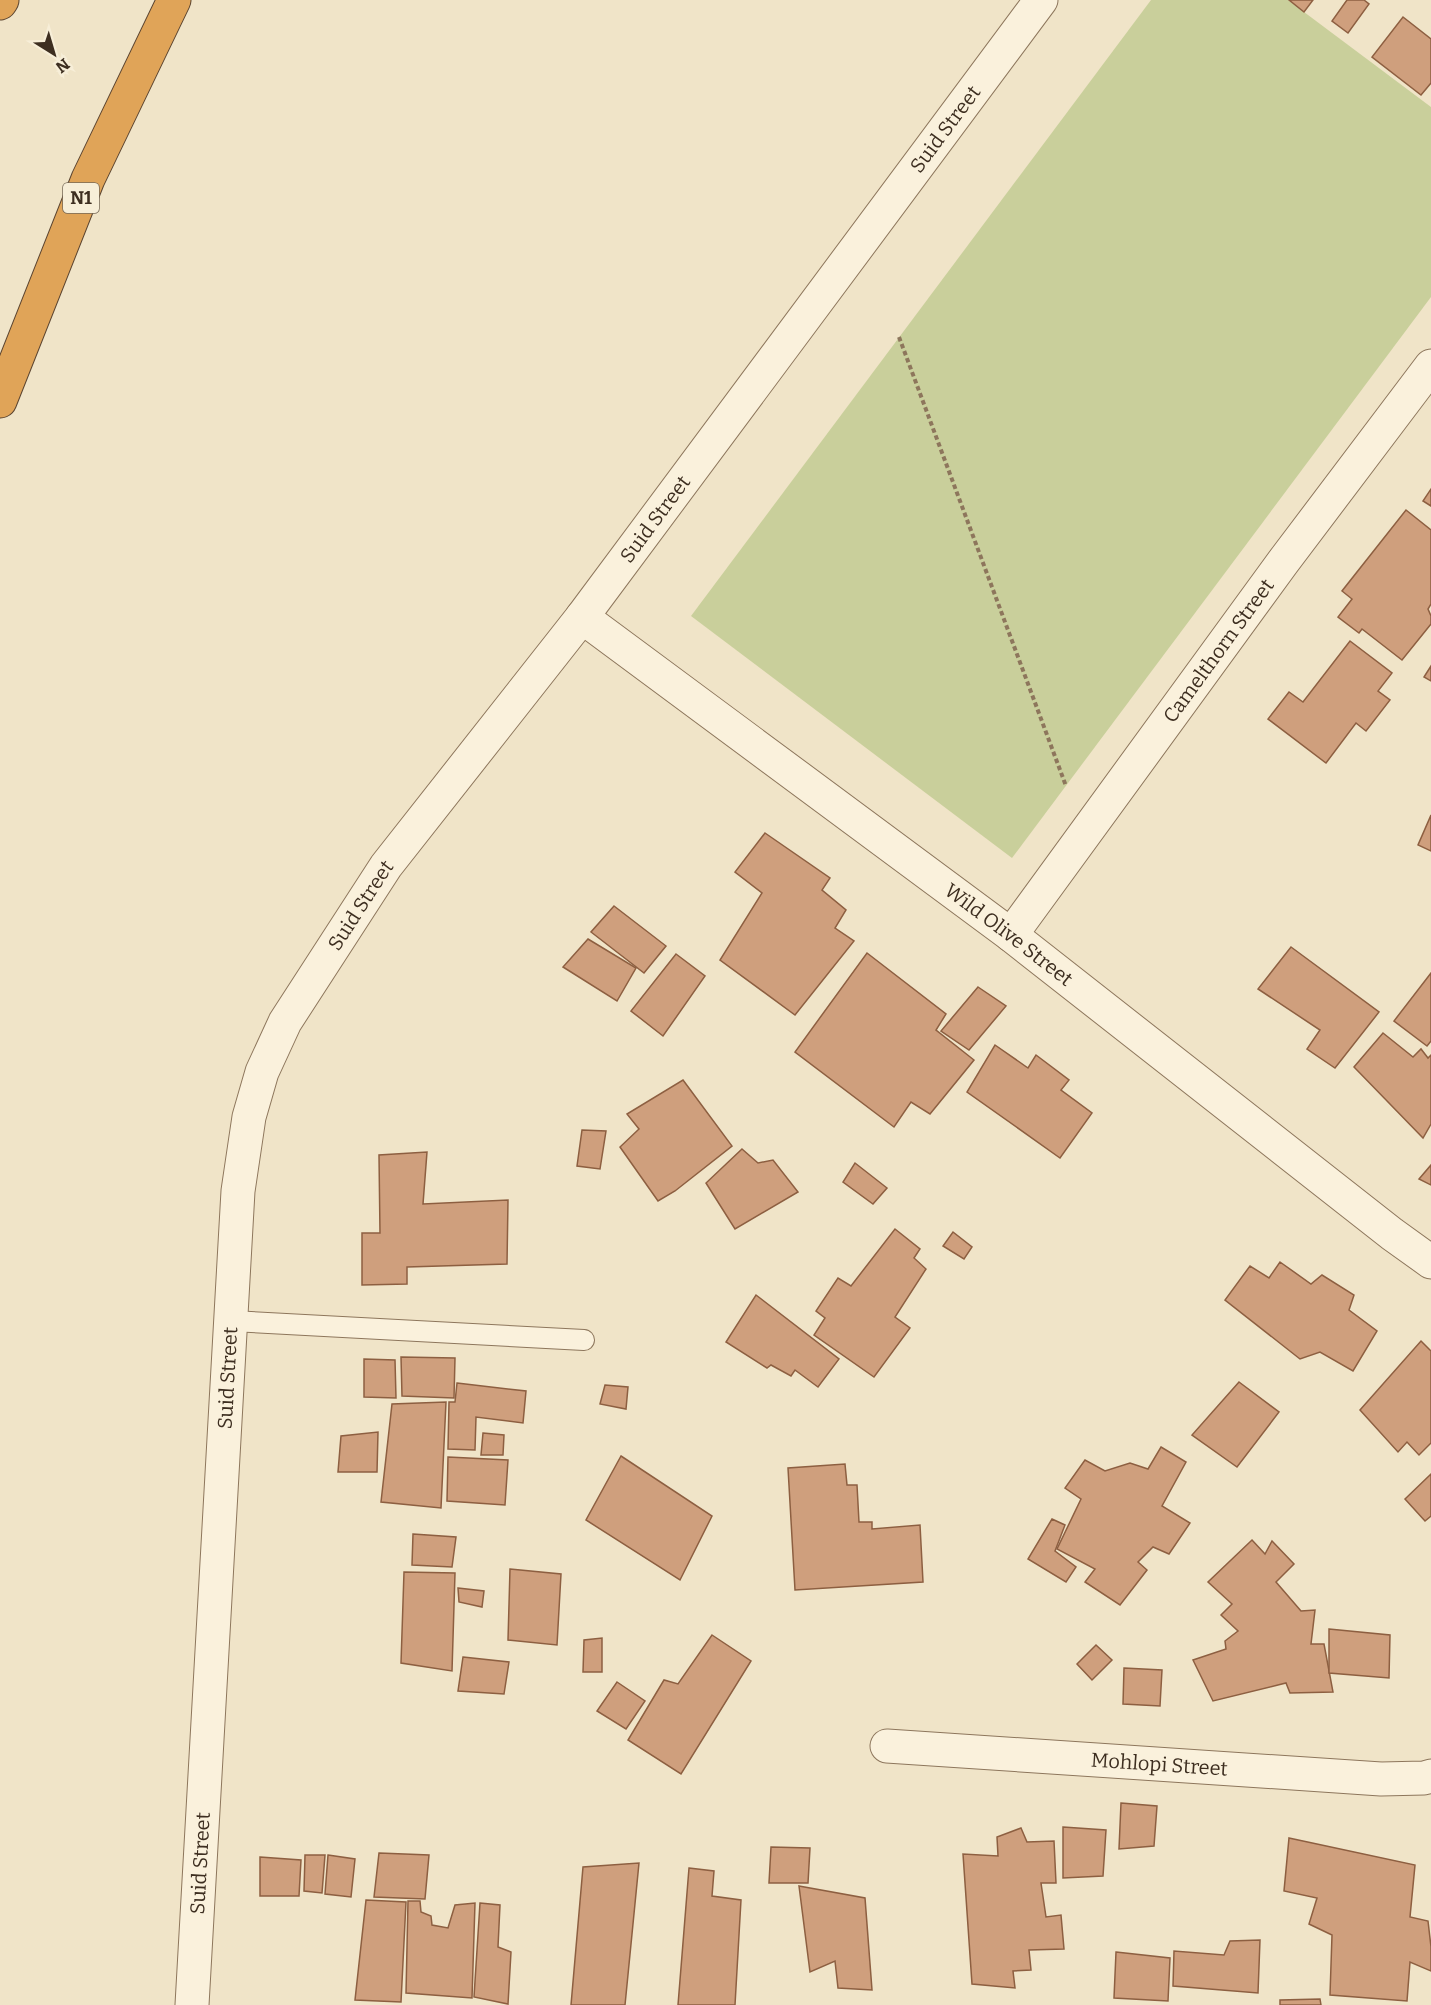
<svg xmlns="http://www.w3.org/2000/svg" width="1431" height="2005" font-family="Bitter,serif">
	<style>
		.green { fill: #c9cf9b }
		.building { fill: #cf9f7d; stroke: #8d5f41; stroke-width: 1.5 }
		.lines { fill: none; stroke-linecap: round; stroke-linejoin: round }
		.service-casing { stroke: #8d765c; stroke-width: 22 }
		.minor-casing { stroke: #8d765c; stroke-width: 35 }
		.tertiary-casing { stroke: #8d765c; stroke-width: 35 }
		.motorway-casing { stroke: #5b4430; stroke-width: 35 }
		.path { stroke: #8d765c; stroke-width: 4; stroke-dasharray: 4.5 3; stroke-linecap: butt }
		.service { stroke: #faf1dc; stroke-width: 20 }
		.minor { stroke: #faf1dc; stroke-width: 33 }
		.tertiary { stroke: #faf1dc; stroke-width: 33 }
		.motorway { stroke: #e0a458; stroke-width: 33 }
		.labels { text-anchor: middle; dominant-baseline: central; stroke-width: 6; stroke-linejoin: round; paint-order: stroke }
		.shield { fill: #f7eed8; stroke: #756857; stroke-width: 1.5 }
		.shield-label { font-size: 18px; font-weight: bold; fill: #3d2e20 }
		.street-label { font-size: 20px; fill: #3d2e20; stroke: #f7eed8 }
	</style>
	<rect width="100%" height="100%" fill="#f0e4c8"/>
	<polygon class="green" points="1151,0 1288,0 1431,107 1431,297 1012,858 691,616"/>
	<g class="building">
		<polygon points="1289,0 1313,0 1304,12"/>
		<polygon points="1347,0 1364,0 1369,4 1348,33 1332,21"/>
		<polygon points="1403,17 1431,39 1431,83 1421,95 1372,57"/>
		<polygon points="1431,489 1431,506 1423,501"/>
		<polygon points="1406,510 1431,530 1431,604 1428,609 1431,616 1431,624 1402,660 1362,629 1359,633 1338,617 1352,599 1342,591"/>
		<polygon points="1350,641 1392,673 1378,691 1390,700 1366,731 1356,723 1326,763 1268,719 1289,692 1303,702"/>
		<polygon points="1431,666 1431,681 1424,677"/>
		<polygon points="1431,815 1431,851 1418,845"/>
		<polygon points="765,833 830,878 822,890 846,910 835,928 854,941 795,1015 720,960 762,893 735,872"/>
		<polygon points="614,906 666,946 644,973 591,932"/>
		<polygon points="588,939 636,968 617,1001 563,967"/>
		<polygon points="1291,947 1379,1012 1335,1068 1307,1049 1320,1030 1258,989"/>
		<polygon points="867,953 946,1014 936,1030 974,1060 930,1114 911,1102 894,1127 795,1052"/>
		<polygon points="676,954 705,976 663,1036 631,1011"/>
		<polygon points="1431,973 1431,1041 1427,1046 1394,1021"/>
		<polygon points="978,987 1006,1006 969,1050 941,1031"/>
		<polygon points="1383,1033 1413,1057 1421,1049 1428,1058 1431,1055 1431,1124 1423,1138 1354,1067"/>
		<polygon points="995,1045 1028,1068 1036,1055 1069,1080 1061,1090 1092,1113 1060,1158 967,1092"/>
		<polygon points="683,1080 732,1146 675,1191 658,1201 620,1147 639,1129 627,1114"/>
		<polygon points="582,1130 606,1131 600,1169 577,1166"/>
		<polygon points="742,1149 758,1163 773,1160 798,1192 735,1229 706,1183"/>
		<polygon points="427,1152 423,1204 508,1200 507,1264 407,1267 407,1284 362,1285 362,1233 380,1233 379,1155"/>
		<polygon points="855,1163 887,1188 873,1204 843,1182"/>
		<polygon points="1431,1165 1431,1185 1419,1179"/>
		<polygon points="895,1229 920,1249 914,1258 926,1269 895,1317 910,1328 874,1377 814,1335 825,1318 816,1311 838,1278 851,1286"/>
		<polygon points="953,1232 972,1247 964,1259 943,1246"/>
		<polygon points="1280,1262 1311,1284 1322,1275 1354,1295 1349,1310 1377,1331 1353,1371 1320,1352 1300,1359 1225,1300 1250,1266 1269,1278"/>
		<polygon points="756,1295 839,1359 818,1387 795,1370 791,1376 771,1365 767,1368 726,1342"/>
		<polygon points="1421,1341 1431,1351 1431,1443 1419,1455 1407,1442 1398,1452 1360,1410"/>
		<polygon points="401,1357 455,1358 454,1398 402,1396"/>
		<polygon points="364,1359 395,1360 396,1398 364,1397"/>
		<polygon points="1239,1382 1279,1412 1237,1467 1192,1435"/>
		<polygon points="457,1383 526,1391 523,1423 476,1417 475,1450 448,1449 449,1402 455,1402"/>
		<polygon points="605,1385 628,1387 626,1409 600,1404"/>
		<polygon points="446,1402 441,1508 381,1502 392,1404"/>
		<polygon points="378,1432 377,1472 338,1472 341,1436"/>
		<polygon points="483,1433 504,1435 503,1455 481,1455"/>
		<polygon points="1161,1447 1186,1462 1162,1506 1190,1523 1169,1554 1153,1547 1138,1562 1147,1570 1120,1605 1085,1582 1095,1569 1057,1549 1081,1499 1065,1488 1085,1460 1105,1471 1130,1463 1148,1469"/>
		<polygon points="621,1456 712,1516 680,1580 586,1520"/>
		<polygon points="448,1457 508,1460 505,1505 447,1501"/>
		<polygon points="845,1464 847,1485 857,1485 859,1522 872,1522 872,1529 920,1525 923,1582 795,1590 788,1468"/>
		<polygon points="1431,1474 1431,1516 1425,1521 1405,1499"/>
		<polygon points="1052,1519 1065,1525 1055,1551 1076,1567 1066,1582 1028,1559"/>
		<polygon points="413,1534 456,1537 452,1567 412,1565"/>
		<polygon points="1252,1540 1265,1554 1272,1541 1294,1564 1276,1582 1301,1611 1315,1610 1311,1644 1324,1644 1333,1692 1290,1693 1286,1683 1213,1701 1193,1660 1226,1649 1225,1641 1238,1631 1221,1615 1232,1604 1208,1582"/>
		<polygon points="510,1569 561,1574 557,1645 508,1640"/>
		<polygon points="404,1572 455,1573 452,1671 401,1663"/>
		<polygon points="458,1588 484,1591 482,1607 459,1602"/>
		<polygon points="1329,1629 1390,1635 1389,1678 1329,1673"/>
		<polygon points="712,1635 751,1661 681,1774 628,1740 664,1680 678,1684"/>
		<polygon points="602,1638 602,1672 583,1672 584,1640"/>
		<polygon points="1096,1645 1112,1660 1092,1680 1077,1664"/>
		<polygon points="463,1657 509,1662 504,1694 458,1691"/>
		<polygon points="1124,1668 1162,1670 1160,1706 1123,1704"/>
		<polygon points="617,1682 645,1701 626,1729 597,1711"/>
		<polygon points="1121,1803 1157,1806 1154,1846 1119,1849"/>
		<polygon points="1063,1827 1106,1830 1103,1876 1063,1878"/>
		<polygon points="1021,1828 1027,1842 1054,1841 1056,1883 1041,1883 1046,1917 1061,1915 1064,1949 1029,1950 1031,1970 1013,1971 1015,1988 972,1984 963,1854 998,1856 997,1837"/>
		<polygon points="1289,1838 1415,1865 1410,1917 1428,1921 1431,1947 1431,1971 1410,1962 1407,2001 1330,1995 1332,1935 1309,1924 1317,1898 1284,1891"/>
		<polygon points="771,1847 810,1848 808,1883 769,1883"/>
		<polygon points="379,1853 429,1855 425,1899 374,1897"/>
		<polygon points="305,1855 325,1855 322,1893 304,1891"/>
		<polygon points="328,1855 355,1859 351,1897 325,1894"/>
		<polygon points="260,1857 301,1860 299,1896 260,1896"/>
		<polygon points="639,1863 625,2005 571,2005 583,1867"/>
		<polygon points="689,1868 714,1871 712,1896 741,1900 735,2005 678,2005"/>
		<polygon points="799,1886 865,1898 872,1990 838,1988 835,1961 810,1972"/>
		<polygon points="366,1900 406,1902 401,2002 355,2000"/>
		<polygon points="408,1901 420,1901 421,1912 431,1916 432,1925 448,1928 455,1905 475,1903 472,1998 406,1993"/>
		<polygon points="480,1903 500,1905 498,1947 511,1952 508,2004 474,1997"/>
		<polygon points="1260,1940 1258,1993 1173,1986 1174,1951 1224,1955 1230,1941"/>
		<polygon points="1116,1952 1170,1958 1168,2001 1114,1998"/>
		<polygon points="1320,1999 1321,2005 1280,2005 1280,2000"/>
	</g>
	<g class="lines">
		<defs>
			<polyline id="service" points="231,1321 584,1340"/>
			<g id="minor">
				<path id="s1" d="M582,617L1011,935L1392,1234L1431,1262"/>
				<path id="s2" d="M1011,935L1283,562L1431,366"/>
				<path id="s3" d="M887,1746L1381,1779L1424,1778L1431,1776"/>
			</g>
			<g id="tertiary">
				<path id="s4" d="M192,2005L238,1191L249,1117L262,1072L285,1022L386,866L582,617L1041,0"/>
			</g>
			<g id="motorway">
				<polyline points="0,3 2,0"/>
				<polyline points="0,401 88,179 174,0"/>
			</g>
		</defs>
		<use href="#service" class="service-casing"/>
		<use href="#minor" class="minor-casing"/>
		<use href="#tertiary" class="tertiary-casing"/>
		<use href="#motorway" class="motorway-casing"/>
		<polyline class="path" points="899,337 1066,786"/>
		<use href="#service" class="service"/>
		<use href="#minor" class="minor"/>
		<use href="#tertiary" class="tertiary"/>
		<use href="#motorway" class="motorway"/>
	</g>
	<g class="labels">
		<rect class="shield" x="63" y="183" width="36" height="30" rx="4.5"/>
		<g class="shield-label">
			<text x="81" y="198">N1</text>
		</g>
		<g class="street-label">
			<text stroke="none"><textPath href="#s4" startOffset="2103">Suid Street</textPath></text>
			<text stroke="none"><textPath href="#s4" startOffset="1617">Suid Street</textPath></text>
			<text stroke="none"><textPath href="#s2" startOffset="352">Camelthorn Street</textPath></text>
			<text stroke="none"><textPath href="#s4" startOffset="1131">Suid Street</textPath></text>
			<text stroke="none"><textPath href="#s1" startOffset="532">Wild Olive Street</textPath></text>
			<text stroke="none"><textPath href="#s4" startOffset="628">Suid Street</textPath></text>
			<text stroke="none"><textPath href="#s3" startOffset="273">Mohlopi Street</textPath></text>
			<text stroke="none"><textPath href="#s4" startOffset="142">Suid Street</textPath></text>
		</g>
	</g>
	<g transform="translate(54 54) rotate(143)" stroke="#f7eed8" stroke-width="4.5" paint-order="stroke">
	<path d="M0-4.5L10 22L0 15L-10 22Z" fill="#3d2e20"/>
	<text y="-9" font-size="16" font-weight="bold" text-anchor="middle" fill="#3d2e20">N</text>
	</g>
</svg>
